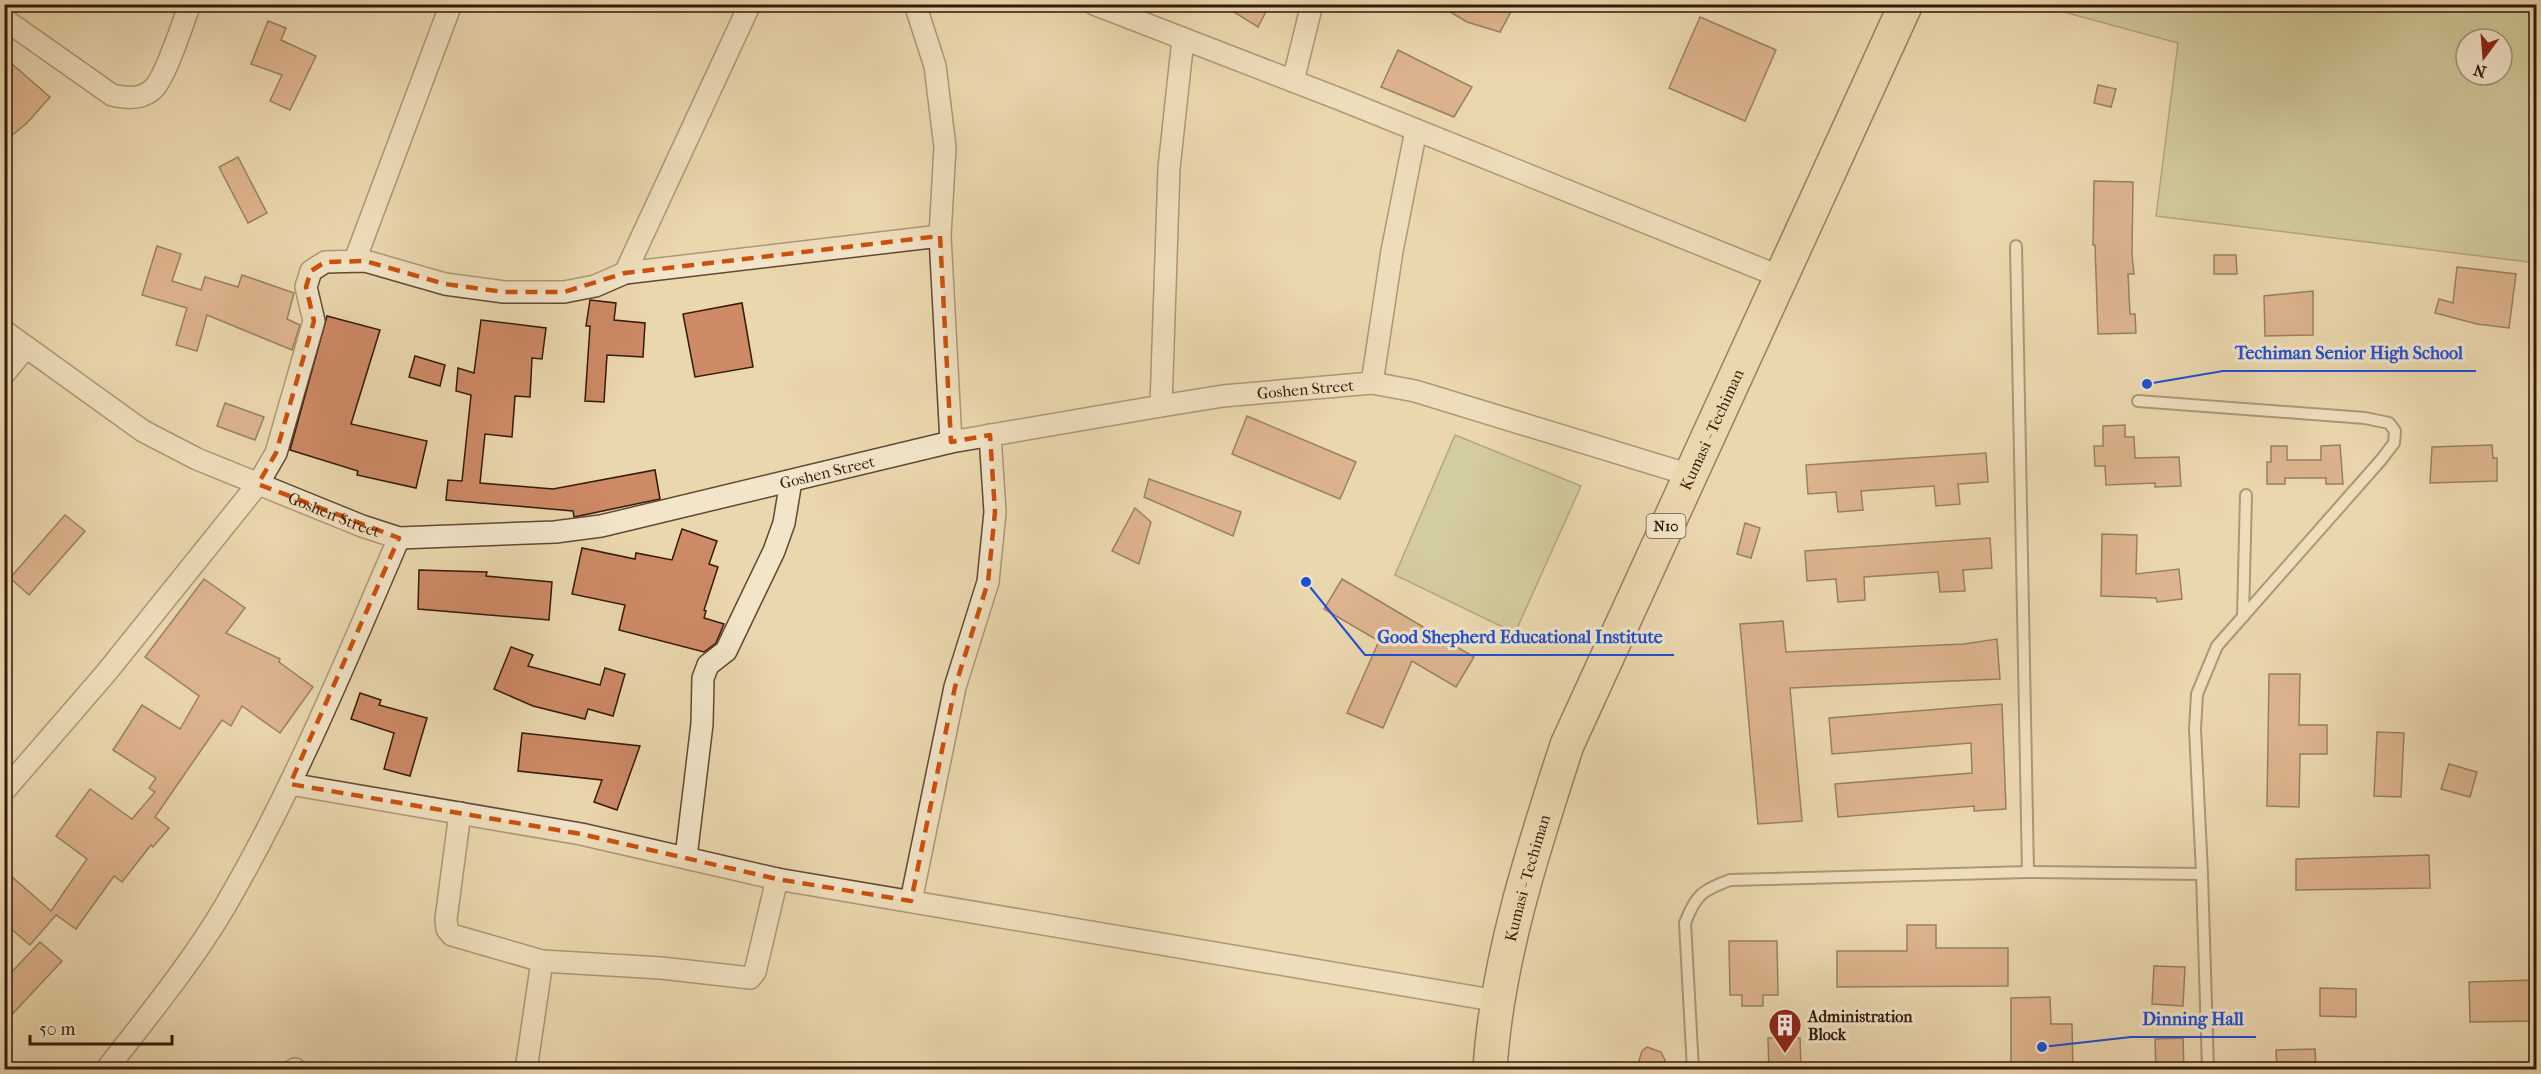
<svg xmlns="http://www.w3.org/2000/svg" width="2541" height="1074" font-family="'IM FELL French Canon',serif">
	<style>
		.green { fill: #b6be8b; stroke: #746c4a; stroke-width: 1.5; fill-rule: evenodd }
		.building { fill: #ce8966; stroke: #321a09; stroke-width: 1.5 }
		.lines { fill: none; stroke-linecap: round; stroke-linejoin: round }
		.lane-casing { stroke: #604932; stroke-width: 14 }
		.street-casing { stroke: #604932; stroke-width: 24 }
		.highway-casing { stroke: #321a09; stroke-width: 36 }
		.lane { stroke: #f2e5ca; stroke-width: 10 }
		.street { stroke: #f2e5ca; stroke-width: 21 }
		.highway { stroke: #ebd7ae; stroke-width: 33 }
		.marked { fill: none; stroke: #cd500c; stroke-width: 4.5; stroke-dasharray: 12 8; stroke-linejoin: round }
		.labels { text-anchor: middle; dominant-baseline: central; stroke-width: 6; stroke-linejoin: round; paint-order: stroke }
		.shield { fill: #f2e5ca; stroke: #6c5743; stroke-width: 1.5 }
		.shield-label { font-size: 15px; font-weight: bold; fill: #321a09 }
		.street-label { font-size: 16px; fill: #321a09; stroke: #f2e5ca }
		.poi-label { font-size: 16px; font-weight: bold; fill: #321a09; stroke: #f2e5ca; text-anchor: start }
		.leader { fill: none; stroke: #1d4ed8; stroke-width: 2 }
		.callout-dot { fill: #1d4ed8; stroke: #f2e5ca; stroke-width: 2 }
		.callout-label { font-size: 18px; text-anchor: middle; font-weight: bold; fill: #1d4ed8; stroke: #f2e5ca; stroke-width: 6; stroke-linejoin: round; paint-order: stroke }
	</style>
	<rect width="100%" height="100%" fill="#ebd7ae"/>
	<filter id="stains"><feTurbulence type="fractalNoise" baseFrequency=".00333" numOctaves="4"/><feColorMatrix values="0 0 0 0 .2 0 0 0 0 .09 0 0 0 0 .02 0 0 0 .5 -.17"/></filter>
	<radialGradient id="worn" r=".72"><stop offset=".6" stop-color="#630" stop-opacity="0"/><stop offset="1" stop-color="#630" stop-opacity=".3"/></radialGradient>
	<g class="green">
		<path d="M2038,5H2536V263L2156,216L2178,43ZM2466,39H2502V75H2466Z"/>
		<polygon points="1455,435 1581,486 1515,633 1395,575"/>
	</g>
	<g class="building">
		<polygon points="1221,4 1270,4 1258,27"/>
		<polygon points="1437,4 1515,4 1500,32 1467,22"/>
		<polygon points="1700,17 1776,50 1745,121 1669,88"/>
		<polygon points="268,21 286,28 281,40 316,56 290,110 270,101 282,75 251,64"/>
		<polygon points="1398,50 1472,87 1454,117 1381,87"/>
		<polygon points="4,57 50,97 27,123 4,142"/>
		<polygon points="2098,85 2116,89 2111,107 2094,103"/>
		<polygon points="238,157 267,213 248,223 219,167"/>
		<polygon points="2094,181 2133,182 2132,254 2134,274 2128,274 2130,314 2135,314 2136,333 2098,334 2095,245 2093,245"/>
		<polygon points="157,246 181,254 172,281 201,290 205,277 238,287 242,275 294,293 287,319 300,325 292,350 207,315 197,351 176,345 187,308 142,295"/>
		<polygon points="2214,255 2236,255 2237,274 2214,274"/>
		<polygon points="2457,267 2516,274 2509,328 2477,324 2435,313 2439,299 2453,303"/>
		<polygon points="2313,291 2313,335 2265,336 2264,296"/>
		<polygon points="590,300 616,303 614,320 645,323 643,357 607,355 604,402 585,401 590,326 586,326"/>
		<polygon points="742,303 753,367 695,377 683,314"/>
		<polygon points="327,316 380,330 351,424 427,441 416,488 357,475 358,471 290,450"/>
		<polygon points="481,320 546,328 542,359 532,358 530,397 515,396 512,437 485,434 480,483 553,489 655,470 660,499 574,517 573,511 446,500 448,480 462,481 471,395 456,391 458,368 474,373"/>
		<polygon points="415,356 445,365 440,386 409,377"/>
		<polygon points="225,403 264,417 255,440 217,426"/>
		<polygon points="1247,416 1356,462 1340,499 1232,454"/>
		<polygon points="2125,425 2125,437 2134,437 2135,458 2179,457 2181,486 2155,487 2155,483 2106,485 2105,466 2095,466 2094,446 2103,446 2103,426"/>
		<polygon points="2340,445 2343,484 2326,484 2326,478 2285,478 2285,484 2267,484 2267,462 2271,462 2271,446 2287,446 2287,460 2321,460 2321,446"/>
		<polygon points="2492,445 2493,458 2497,458 2497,481 2430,483 2432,447"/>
		<polygon points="1986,453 1988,482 1958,484 1960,504 1936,506 1934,486 1861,491 1863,510 1838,512 1836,492 1808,494 1806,465"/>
		<polygon points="1149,479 1241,512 1233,536 1144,497"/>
		<polygon points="1135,508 1151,522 1139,564 1112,551"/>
		<polygon points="65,515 85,531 29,595 10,578"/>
		<polygon points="1745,523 1760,528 1751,558 1737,554"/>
		<polygon points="682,529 717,541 709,564 718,567 704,610 706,611 704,618 724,624 716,643 704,652 619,630 625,605 572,594 582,548 635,559 636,553 672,560"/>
		<polygon points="2102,534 2137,535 2136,574 2179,569 2182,599 2157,602 2156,598 2101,596"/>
		<polygon points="1990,538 1992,568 1963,570 1965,591 1940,592 1938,572 1864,577 1865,600 1838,602 1836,579 1807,581 1805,551"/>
		<polygon points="419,570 487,572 486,576 552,582 549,620 418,609"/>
		<polygon points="204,579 245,608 226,633 280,659 279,662 313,687 280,733 242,706 231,726 222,720 155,817 169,828 153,847 151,845 122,882 114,876 76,929 56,915 30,945 4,923 4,870 51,911 87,859 56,836 90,789 132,819 155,792 149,788 156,778 113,750 142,705 180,729 199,696 145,657"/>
		<polygon points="1342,579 1474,657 1456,687 1412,661 1383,728 1347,713 1379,641 1324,609"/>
		<polygon points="1783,621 1786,652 1964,644 1997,639 2000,679 1790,688 1802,821 1758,824 1740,624"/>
		<polygon points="511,647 533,655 528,666 600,685 605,668 625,674 613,716 588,709 585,719 533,706 494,689"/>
		<polygon points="2269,674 2300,674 2299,725 2327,725 2327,754 2300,754 2299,807 2267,806"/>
		<polygon points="360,693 381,700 379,705 427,718 410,776 384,769 394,733 351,719"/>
		<polygon points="2002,704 2006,809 1974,811 1974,806 1838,817 1835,784 1972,773 1971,743 1832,754 1829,718"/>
		<polygon points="2377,732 2404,733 2401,797 2374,796"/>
		<polygon points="522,733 640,746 617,810 594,802 602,780 518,771"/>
		<polygon points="2449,764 2477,772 2470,797 2441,789"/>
		<polygon points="2429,855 2430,888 2296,890 2296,859"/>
		<polygon points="1907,925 1936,925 1936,948 2008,948 2008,986 1837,987 1837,951 1907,951"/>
		<polygon points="1729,941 1777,941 1778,995 1763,995 1763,1006 1742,1006 1742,995 1730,995"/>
		<polygon points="40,942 62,961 4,1023 4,980"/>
		<polygon points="2154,966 2185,967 2183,1006 2152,1004"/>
		<polygon points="2536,980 2536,1021 2470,1022 2469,982"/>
		<polygon points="2320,988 2356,989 2356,1017 2320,1016"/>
		<polygon points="2050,997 2051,1024 2072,1024 2073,1070 2011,1070 2011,998"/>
		<polygon points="1768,1038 1800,1038 1801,1070 1769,1070"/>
		<polygon points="2183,1038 2184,1070 2156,1070 2155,1039"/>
		<polygon points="1647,1047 1661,1052 1665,1060 1662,1070 1636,1070 1642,1051"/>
		<polygon points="2315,1049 2316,1070 2277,1070 2276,1050"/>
	</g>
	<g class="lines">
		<defs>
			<g id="lane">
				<polyline points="2016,246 2028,872"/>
				<polyline points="2138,401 2365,418 2389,423 2395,431 2394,443 2381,460 2217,646 2197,694 2195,729 2202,874"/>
				<polyline points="2243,617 2246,495"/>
				<path d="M1693,1070L1685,923C1696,894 1703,890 1730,880L2028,872L2202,874L2208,1070"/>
			</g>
			<g id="street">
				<polyline points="915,4 935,66 945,147 940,236 951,442"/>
				<polyline points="1094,4 1342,100 1781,277"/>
				<path d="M4,19L112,95C126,98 140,100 152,90C165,80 183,22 190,4"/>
				<polyline points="1293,81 1312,4"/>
				<polyline points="355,260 451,4"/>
				<polyline points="625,273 750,4"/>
				<path id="s1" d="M4,331L143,431L197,459L362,526L399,538L555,532L601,526L951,442L1161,406L1223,396L1372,383L1415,391L1690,475"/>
				<polyline points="4,374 26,347"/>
				<polyline points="1372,383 1392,251 1416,130"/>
				<polyline points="1161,406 1169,168 1183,39"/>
				<polyline points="290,784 581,834 777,879 1498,1001"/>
				<polyline points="4,791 106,673 258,484 276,453 314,321 306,287 311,271 325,262 365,261 445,284 504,292 564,292 595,286 625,273 940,236"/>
				<polyline points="460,813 446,919 447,929 452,935 542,961 661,968 750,978 755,972 777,879"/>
				<polyline points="686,857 702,724 703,678 708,665 726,651 774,551 784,523 791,481"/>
				<polyline points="911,901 955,687 988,582 995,512 990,435"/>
				<path d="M106,1070C147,1017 190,965 224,908C293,790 345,663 399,538"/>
				<polyline points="295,1070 295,1069"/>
				<polyline points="526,1070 542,961"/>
			</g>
			<g id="highway">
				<path id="s2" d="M1490,1070C1496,963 1534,846 1567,745L1906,4"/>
			</g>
		</defs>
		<use href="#lane" class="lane-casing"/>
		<use href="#street" class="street-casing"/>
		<use href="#highway" class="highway-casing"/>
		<use href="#lane" class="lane"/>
		<use href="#street" class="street"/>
		<use href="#highway" class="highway"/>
	</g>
	<path d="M0 0H2541V1074H0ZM940,236L951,442L990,435L995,512L988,582L955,687L911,901L777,879L581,834L290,784L399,538L258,484L276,453L314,321L306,287L311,271L325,262L365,261L445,284L504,292H564L625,273Z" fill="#ebd7ae" fill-opacity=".55" fill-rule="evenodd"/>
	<path class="marked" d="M940,236L951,442L990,435L995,512L988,582L955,687L911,901L777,879L581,834L290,784L399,538L258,484L276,453L314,321L306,287L311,271L325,262L365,261L445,284L504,292H564L625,273Z"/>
	<defs>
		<symbol id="building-pin" viewBox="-11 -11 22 30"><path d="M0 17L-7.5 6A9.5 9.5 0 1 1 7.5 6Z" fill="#8f2418" stroke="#f2e5ca"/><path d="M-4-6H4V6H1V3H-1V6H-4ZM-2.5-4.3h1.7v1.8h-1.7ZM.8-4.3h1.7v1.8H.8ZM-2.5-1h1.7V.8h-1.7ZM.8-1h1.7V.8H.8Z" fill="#fff"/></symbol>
	</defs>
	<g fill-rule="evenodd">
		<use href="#building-pin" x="1766" y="1006" width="38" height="52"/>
	</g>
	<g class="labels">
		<rect class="shield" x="1646.5" y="514" width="39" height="24" rx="4.5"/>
		<g class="shield-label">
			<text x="1666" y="526">N10</text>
		</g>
		<g class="street-label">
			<text stroke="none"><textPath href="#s1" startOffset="1370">Goshen Street</textPath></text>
			<text stroke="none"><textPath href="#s2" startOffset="682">Kumasi - Techiman</textPath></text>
			<text stroke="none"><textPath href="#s1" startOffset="884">Goshen Street</textPath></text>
			<text stroke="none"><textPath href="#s1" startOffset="380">Goshen Street</textPath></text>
			<text stroke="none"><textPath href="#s2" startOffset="196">Kumasi - Techiman</textPath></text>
		</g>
		<g class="poi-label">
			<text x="1808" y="1016">Administration<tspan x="1808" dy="18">Block</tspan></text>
		</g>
	</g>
	<path class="leader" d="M2147 384L2223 371H2476M1306 582L1365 655H1674M2042 1047L2131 1037H2256"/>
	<g class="callout-dot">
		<circle cx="2147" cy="384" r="6"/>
		<circle cx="1306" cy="582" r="6"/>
		<circle cx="2042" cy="1047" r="6"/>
	</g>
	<g class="callout-label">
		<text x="2349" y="359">Techiman Senior High School</text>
		<text x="1520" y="643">Good Shepherd Educational Institute</text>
		<text x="2193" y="1025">Dinning Hall</text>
	</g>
	<rect width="2541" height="1074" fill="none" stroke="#ebd7ae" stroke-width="24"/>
	<rect x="6" y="6" width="2529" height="1062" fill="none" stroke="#321a09" stroke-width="3"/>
	<rect x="12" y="12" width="2517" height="1050" fill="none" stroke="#321a09" stroke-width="1.5"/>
	<g transform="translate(2484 57) rotate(196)"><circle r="28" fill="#f2e5ca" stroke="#a5947d" stroke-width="1.5"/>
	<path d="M0-4.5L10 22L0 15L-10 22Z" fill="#8f2418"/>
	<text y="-9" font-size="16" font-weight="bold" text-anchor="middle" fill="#321a09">N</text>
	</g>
	<path d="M30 1035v9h142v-9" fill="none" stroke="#321a09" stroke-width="3"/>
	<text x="39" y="1035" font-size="18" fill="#321a09" stroke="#f2e5ca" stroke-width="4.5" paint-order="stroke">50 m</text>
	<rect width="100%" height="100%" filter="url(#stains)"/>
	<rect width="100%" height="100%" fill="url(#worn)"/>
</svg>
